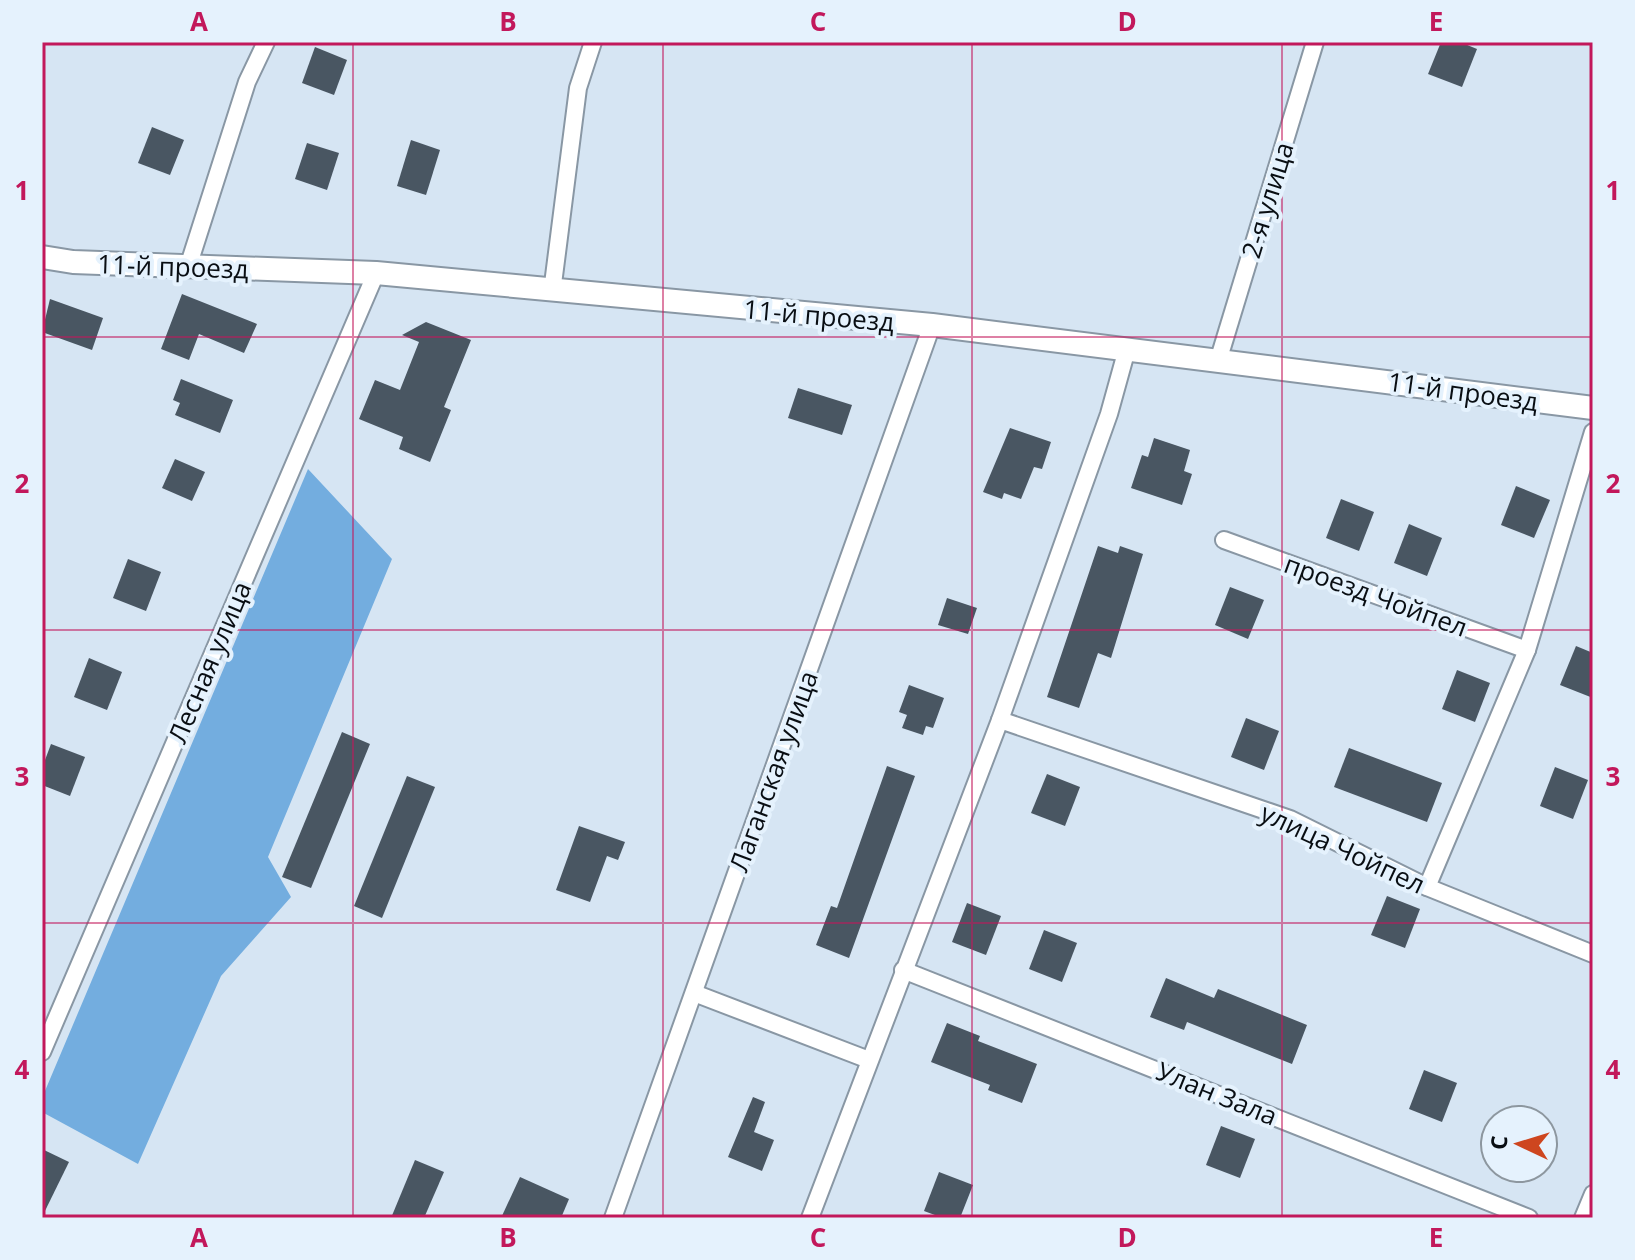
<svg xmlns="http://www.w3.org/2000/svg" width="1635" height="1260" font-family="'Open Sans',sans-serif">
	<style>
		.forest { fill: #73addf }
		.building { fill: #495662 }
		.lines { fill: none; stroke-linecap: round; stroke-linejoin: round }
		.street-casing { stroke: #8997a4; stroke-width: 20 }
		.secondary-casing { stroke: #8997a4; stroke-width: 26 }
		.street { stroke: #fff; stroke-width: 16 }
		.secondary { stroke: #fff; stroke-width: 22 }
		.grid { fill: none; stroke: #c2185b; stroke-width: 2; stroke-opacity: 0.55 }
		.labels { text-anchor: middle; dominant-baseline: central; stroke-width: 8; stroke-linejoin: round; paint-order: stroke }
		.street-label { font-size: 26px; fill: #090e13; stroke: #e5f2fd }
		.neatline { fill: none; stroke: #c2185b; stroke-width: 3 }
		.grid-label { font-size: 26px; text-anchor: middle; font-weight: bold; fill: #c2185b }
	</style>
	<rect width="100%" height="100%" fill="#d6e5f3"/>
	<polygon class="forest" points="308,469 392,559 268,857 291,897 221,976 138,1164 42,1112 42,1098"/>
	<g class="building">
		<polygon points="1441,42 1460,42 1477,49 1462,87 1428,74"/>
		<polygon points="315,47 347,60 334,95 302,83"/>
		<polygon points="152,127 184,140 170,175 138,163"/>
		<polygon points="411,140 440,150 426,195 397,186"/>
		<polygon points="307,143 339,153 327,190 295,179"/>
		<polygon points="182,294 257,324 244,353 199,334 189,360 161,349"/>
		<polygon points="50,299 103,318 92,350 42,332"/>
		<polygon points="426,322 471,340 444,407 451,410 430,462 399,449 403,437 359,419 375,380 400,390 419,342 402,335"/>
		<polygon points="181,379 233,400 220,433 175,415 180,403 173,400"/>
		<polygon points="798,388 852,405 842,435 788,418"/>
		<polygon points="1010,428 1051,442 1042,469 1034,467 1021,499 1004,493 1002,499 983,492"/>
		<polygon points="1154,438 1190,450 1184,471 1192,474 1182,505 1131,488 1142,455 1148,457"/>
		<polygon points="175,459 205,472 192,501 162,488"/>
		<polygon points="1516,486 1550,500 1534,538 1501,525"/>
		<polygon points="1341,499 1374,512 1359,551 1326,538"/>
		<polygon points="1409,524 1442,538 1427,576 1394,563"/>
		<polygon points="1098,546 1118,553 1120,546 1143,554 1111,658 1098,653 1079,708 1047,697"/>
		<polygon points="128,559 161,572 146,611 113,598"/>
		<polygon points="1230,587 1264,600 1248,639 1215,625"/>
		<polygon points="947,598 977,608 968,634 938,625"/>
		<polygon points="1576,646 1593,653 1593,698 1560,685"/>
		<polygon points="89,658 122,672 107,710 74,697"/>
		<polygon points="1457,670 1490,683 1475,722 1442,709"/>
		<polygon points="909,685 944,698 933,728 926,726 923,735 902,728 907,715 899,712"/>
		<polygon points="1246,718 1279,731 1264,770 1231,757"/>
		<polygon points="342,732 370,744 311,888 282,877"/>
		<polygon points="51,744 85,757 70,796 42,785 42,768"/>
		<polygon points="1349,748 1442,783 1427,822 1334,787"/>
		<polygon points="887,766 915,776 849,958 816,945 831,906 837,908"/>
		<polygon points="1555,767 1588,780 1573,819 1540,806"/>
		<polygon points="1047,774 1080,787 1065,826 1031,813"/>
		<polygon points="407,776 435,787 382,918 354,906"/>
		<polygon points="579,826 625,842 618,860 607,856 590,902 556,890"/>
		<polygon points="1387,896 1420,909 1405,948 1371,935"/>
		<polygon points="967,903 1001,916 986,955 952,942"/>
		<polygon points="1044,930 1077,943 1062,982 1029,969"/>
		<polygon points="1166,978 1214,998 1218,989 1307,1025 1292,1064 1187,1022 1184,1030 1150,1017"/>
		<polygon points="947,1023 980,1036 978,1041 1037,1064 1022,1103 988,1090 990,1085 931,1062"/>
		<polygon points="1424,1070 1457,1083 1442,1122 1409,1109"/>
		<polygon points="753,1097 765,1102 754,1132 774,1140 762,1171 728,1157"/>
		<polygon points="1221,1126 1255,1139 1240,1178 1206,1165"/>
		<polygon points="42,1149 69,1162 42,1217"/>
		<polygon points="415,1160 444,1172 424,1218 391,1218"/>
		<polygon points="939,1172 973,1185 960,1218 943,1218 924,1211"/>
		<polygon points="520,1177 569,1199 561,1218 501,1218"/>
	</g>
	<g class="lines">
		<defs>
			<g id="street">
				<polyline points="188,267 247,82 266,42"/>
				<polyline points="552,292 578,88 593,42"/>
				<polyline points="1219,358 1315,42"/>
				<polyline points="1224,540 1527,650"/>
				<polyline points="1000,720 1290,819 1427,887 1593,954"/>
				<polyline points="1427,887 1527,650 1593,432"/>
				<polyline points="903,970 1529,1218"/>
				<polyline points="694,993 869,1060"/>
				<polyline points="42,1052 376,273"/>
				<polyline points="613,1218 932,325"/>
				<polyline points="810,1218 1000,720 1109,414 1127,349"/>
				<polyline points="1583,1218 1593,1194"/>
			</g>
			<polyline id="secondary" points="42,257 73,262 376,273 932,325 1593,408"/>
		</defs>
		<use href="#street" class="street-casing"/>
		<use href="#secondary" class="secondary-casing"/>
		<use href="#street" class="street"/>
		<use href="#secondary" class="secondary"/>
	</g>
	<path class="grid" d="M353,42V1218M663,42V1218M972,42V1218M1282,42V1218M42,337H1593M42,630H1593M42,923H1593"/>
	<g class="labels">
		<g class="street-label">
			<text transform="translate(1267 200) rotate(-73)">2-я улица</text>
			<text transform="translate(173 266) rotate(2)">11-й проезд</text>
			<text transform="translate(819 315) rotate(5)">11-й проезд</text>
			<text transform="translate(1463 391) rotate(8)">11-й проезд</text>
			<text transform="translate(1376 595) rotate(20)">проезд Чойпел</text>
			<text transform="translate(209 662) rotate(-67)">Лесная улица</text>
			<text transform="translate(773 771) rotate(-70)">Лаганская улица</text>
			<text transform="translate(1343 848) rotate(25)">улица Чойпел</text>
			<text transform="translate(1217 1093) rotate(22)">Улан Зала</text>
		</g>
	</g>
	<rect width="1635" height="1260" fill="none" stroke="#e5f2fd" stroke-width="88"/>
	<g transform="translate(1519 1144) rotate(274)"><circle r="38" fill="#e5f2fd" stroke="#8d979f" stroke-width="2"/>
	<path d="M0-6L14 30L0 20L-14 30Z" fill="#ce461f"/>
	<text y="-12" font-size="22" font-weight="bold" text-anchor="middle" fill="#090e13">С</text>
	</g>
	<rect x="44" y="44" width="1547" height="1172" class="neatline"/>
	<g class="grid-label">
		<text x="199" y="31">A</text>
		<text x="508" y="31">B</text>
		<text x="818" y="31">C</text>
		<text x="1127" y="31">D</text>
		<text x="1436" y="31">E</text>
		<text x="22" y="200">1</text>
		<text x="1613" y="200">1</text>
		<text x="22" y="493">2</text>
		<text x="1613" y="493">2</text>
		<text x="22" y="786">3</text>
		<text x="1613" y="786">3</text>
		<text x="22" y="1079">4</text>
		<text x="1613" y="1079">4</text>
		<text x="199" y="1247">A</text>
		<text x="508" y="1247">B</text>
		<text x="818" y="1247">C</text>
		<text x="1127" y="1247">D</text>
		<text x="1436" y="1247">E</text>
	</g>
</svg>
